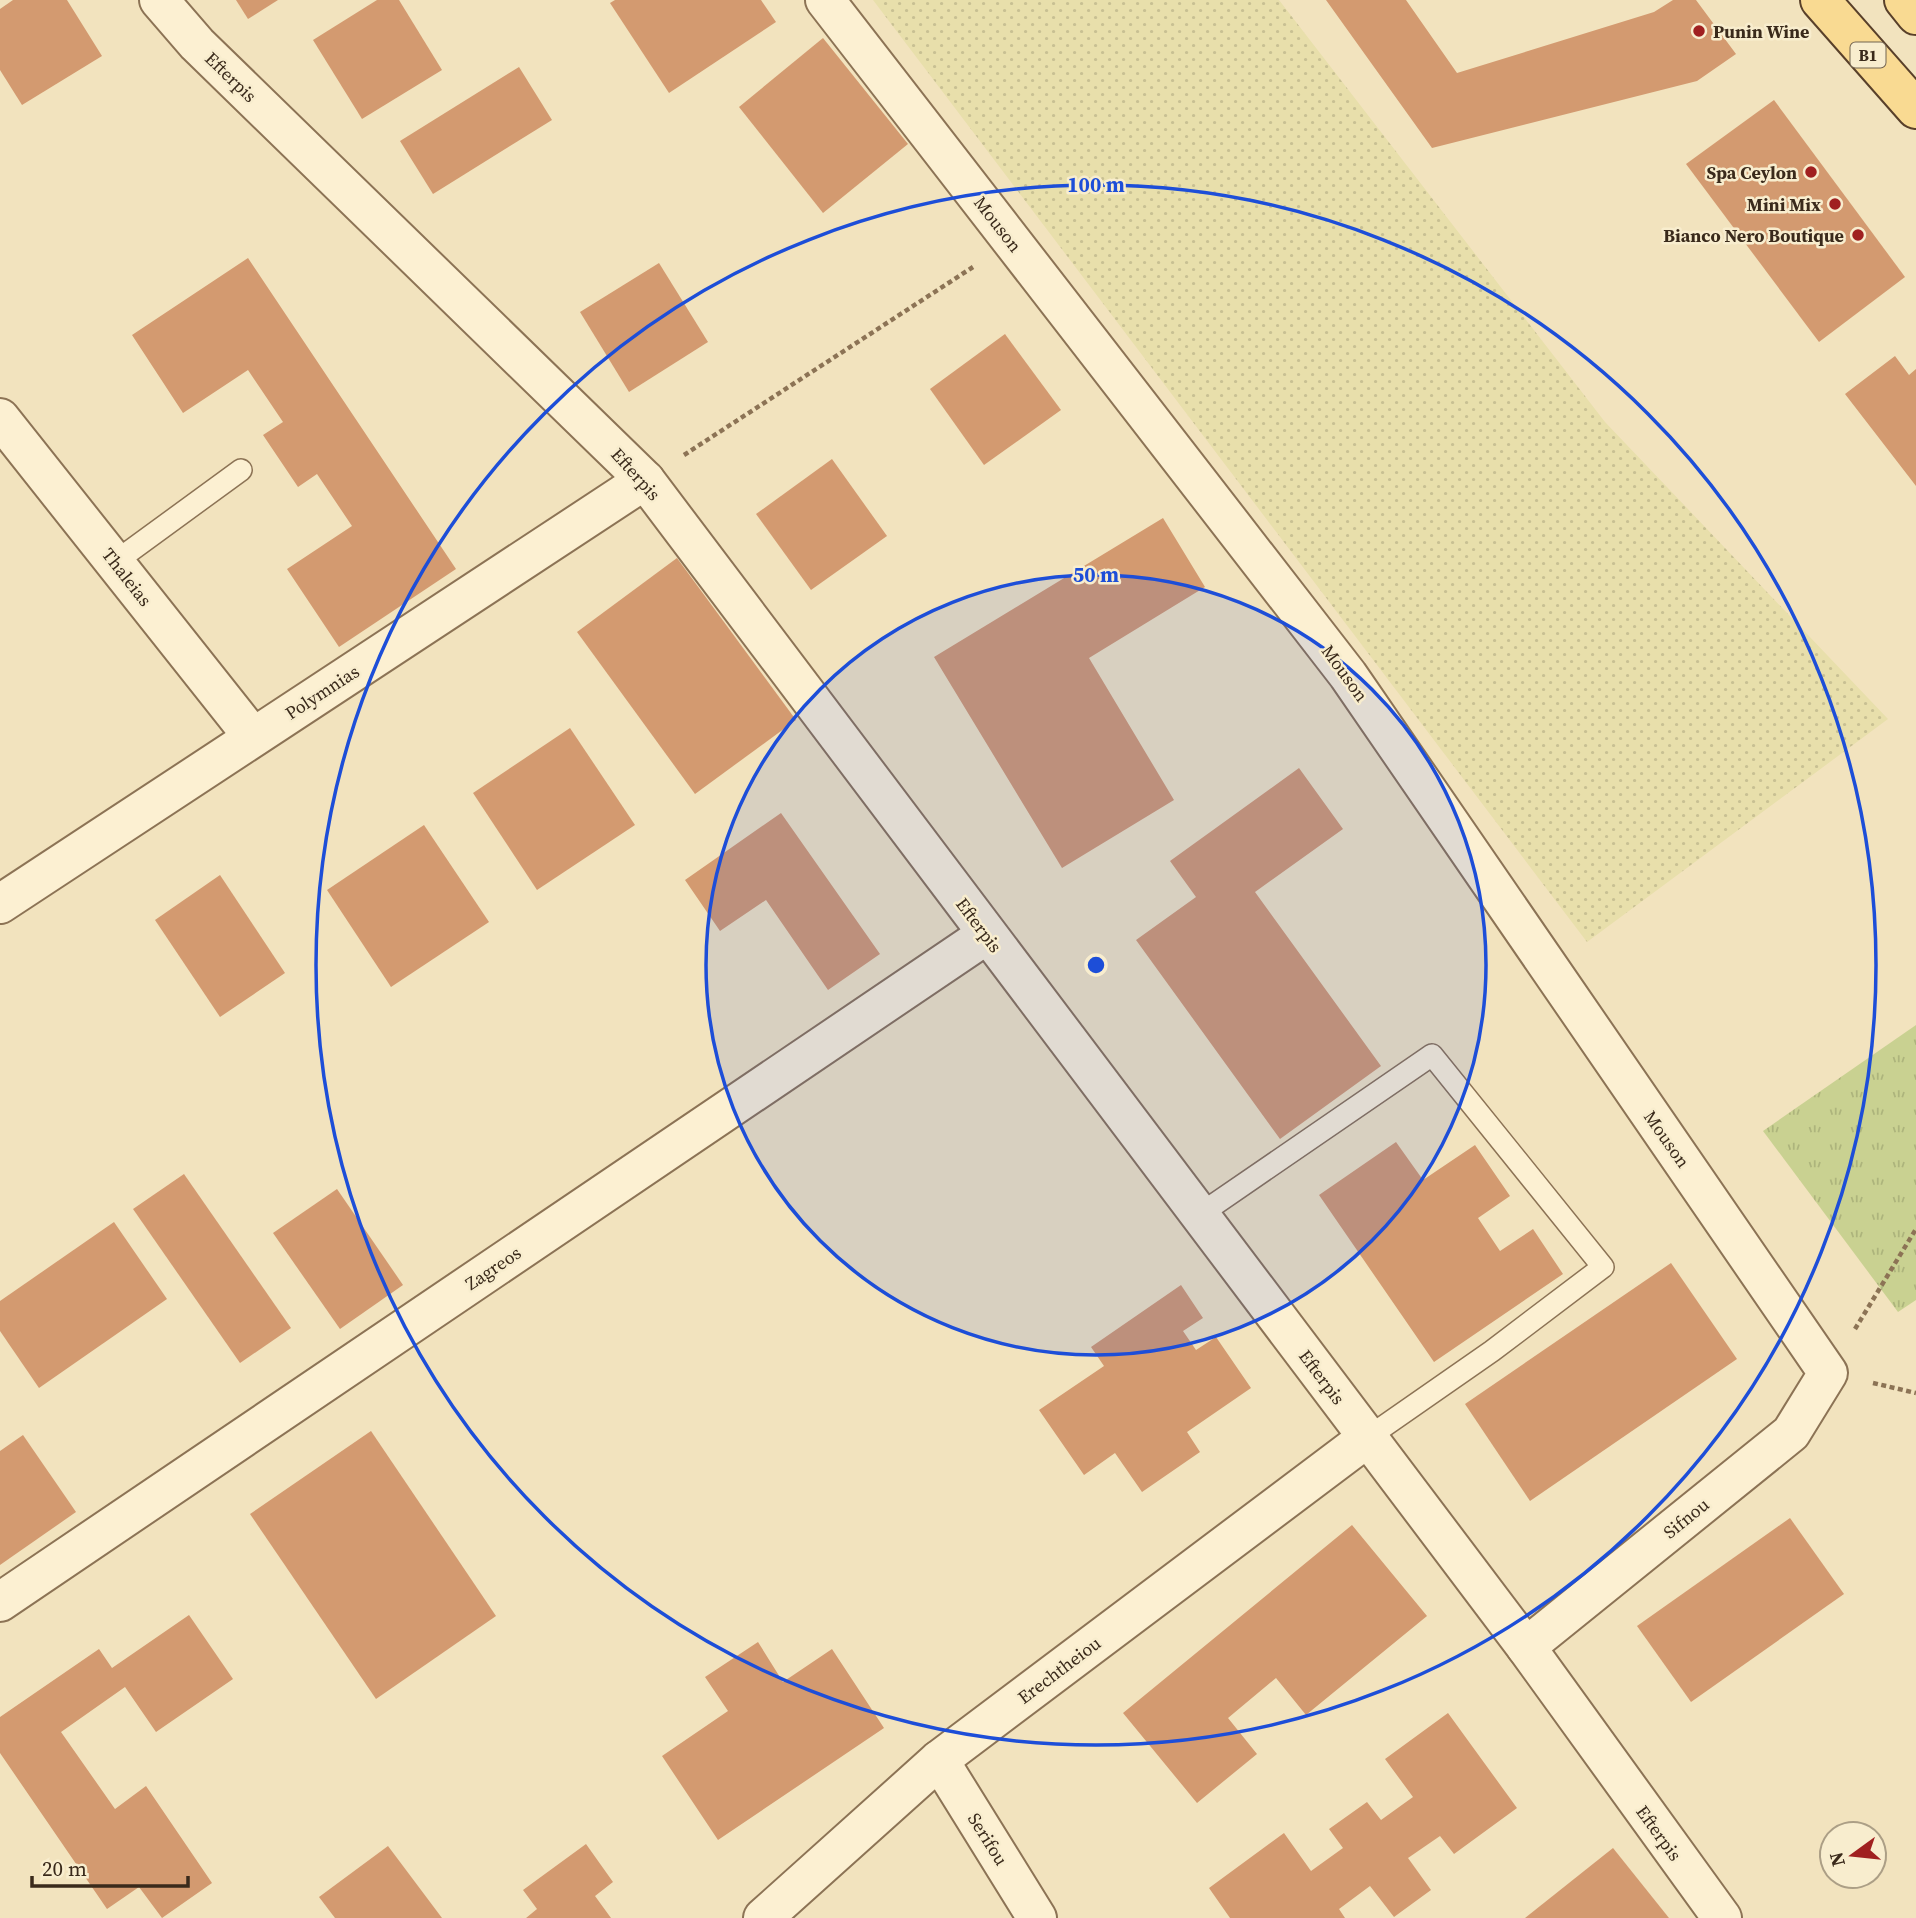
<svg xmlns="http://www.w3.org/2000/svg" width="1916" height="1918" font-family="'Source Serif 4',serif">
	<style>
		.farmland { fill: url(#farmland-dots) }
		.grass { fill: url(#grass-tufts) }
		.building { fill: #d39a70 }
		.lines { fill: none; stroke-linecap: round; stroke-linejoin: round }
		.service-casing { stroke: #8c7355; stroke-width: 24 }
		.minor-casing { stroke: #8c7355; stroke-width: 42 }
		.primary-casing { stroke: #59402a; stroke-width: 42 }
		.path { stroke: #8c7355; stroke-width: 4.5; stroke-dasharray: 5 3.5; stroke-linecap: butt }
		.service { stroke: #fcf0d2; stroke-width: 21 }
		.minor { stroke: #fcf0d2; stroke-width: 38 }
		.primary { stroke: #f9da92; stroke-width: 38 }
		.ring { fill: none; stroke: #1d4ed8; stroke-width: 3.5 }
		.poi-dot { fill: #a02020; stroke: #f8edce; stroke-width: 2.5 }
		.labels { text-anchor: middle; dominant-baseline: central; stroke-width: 5; stroke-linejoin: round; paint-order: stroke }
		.shield { fill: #f8edce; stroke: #736451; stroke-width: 2 }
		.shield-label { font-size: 16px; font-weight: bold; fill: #3a2a1b }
		.poi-label { font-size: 18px; font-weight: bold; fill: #3a2a1b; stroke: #f8edce; text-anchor: end }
		.street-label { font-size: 18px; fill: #3a2a1b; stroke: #f8edce }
		.centre { fill: #1d4ed8; stroke: #f8edce; stroke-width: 3.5 }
		.ring-label { font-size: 21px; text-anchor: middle; font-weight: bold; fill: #1d4ed8; stroke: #f8edce; stroke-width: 5; stroke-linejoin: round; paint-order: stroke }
	</style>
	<defs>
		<pattern id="farmland-dots" width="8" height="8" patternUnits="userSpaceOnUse" patternTransform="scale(1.75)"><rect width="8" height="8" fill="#e8dfab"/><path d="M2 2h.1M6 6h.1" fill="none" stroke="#c8c093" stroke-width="1.8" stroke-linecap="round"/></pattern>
		<pattern id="grass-tufts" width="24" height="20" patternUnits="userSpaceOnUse" patternTransform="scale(1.75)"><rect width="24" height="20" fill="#c9d191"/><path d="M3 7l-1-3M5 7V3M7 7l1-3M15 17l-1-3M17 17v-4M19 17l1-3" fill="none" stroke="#adb47c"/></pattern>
	</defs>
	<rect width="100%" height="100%" fill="#f2e3be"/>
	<polygon class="farmland" points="873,0 1279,0 1605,422 1888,719 1587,942"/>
	<polygon class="grass" points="1916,1025 1916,1300 1898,1312 1763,1131"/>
	<g class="building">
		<polygon points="13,0 67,0 102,56 22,105 0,70 0,9"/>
		<polygon points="236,0 278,0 248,19"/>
		<polygon points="377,0 399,0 442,70 362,119 313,40"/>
		<polygon points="615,0 761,0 776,22 669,93 610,3"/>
		<polygon points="1326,0 1406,0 1457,73 1654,12 1673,0 1696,0 1736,54 1697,81 1432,148"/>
		<polygon points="823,38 908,144 823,213 739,107"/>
		<polygon points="519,67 552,120 433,194 400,141"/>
		<polygon points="1774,100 1905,277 1819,342 1686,164"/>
		<polygon points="248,258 456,569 339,647 287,569 352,526 317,474 298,487 263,435 283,422 248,370 183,413 132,335"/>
		<polygon points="659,263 708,342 629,392 580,312"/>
		<polygon points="1005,334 1061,410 984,465 930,389"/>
		<polygon points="1895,356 1909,375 1916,369 1916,486 1845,394"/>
		<polygon points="832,459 887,536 811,590 756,514"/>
		<polygon points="1163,518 1205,587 1089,658 1174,800 1062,868 934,657"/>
		<polygon points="677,558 796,720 695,794 577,632"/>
		<polygon points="570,728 635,825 537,890 473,793"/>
		<polygon points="1299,768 1343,829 1255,892 1381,1066 1280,1139 1136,940 1196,897 1170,861"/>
		<polygon points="781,813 880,954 828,990 766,900 720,931 685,880"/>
		<polygon points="424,825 489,922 391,987 327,890"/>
		<polygon points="220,875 285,973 220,1017 155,920"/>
		<polygon points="1396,1142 1423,1180 1475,1145 1510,1196 1478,1218 1500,1251 1533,1229 1563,1274 1434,1362 1319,1195"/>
		<polygon points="184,1174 291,1328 240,1363 133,1209"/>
		<polygon points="337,1189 403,1285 340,1329 273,1233"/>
		<polygon points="114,1222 167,1299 39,1388 0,1331 0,1301"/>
		<polygon points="1671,1263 1737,1359 1530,1501 1465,1404"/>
		<polygon points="1181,1285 1203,1318 1183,1331 1196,1350 1216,1337 1251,1388 1187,1432 1200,1452 1142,1492 1115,1453 1084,1475 1039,1410 1104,1366 1091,1347"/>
		<polygon points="371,1431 496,1616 376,1699 250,1514"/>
		<polygon points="23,1435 76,1512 0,1565 0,1451"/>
		<polygon points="1790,1518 1844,1594 1691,1702 1637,1626"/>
		<polygon points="1352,1525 1427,1616 1306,1715 1276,1678 1228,1718 1257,1754 1197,1803 1123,1713"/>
		<polygon points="189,1615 233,1679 156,1732 125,1687 61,1732 115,1809 146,1786 212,1883 162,1918 139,1887 107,1909 0,1753 0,1717 99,1649 112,1668"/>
		<polygon points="758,1642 783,1682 832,1649 884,1728 718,1840 662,1756 728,1711 705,1677"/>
		<polygon points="1448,1713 1517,1808 1454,1854 1440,1836 1408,1858 1431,1890 1394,1917 1370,1886 1339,1909 1345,1918 1230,1918 1209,1888 1284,1833 1311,1871 1343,1848 1329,1829 1367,1802 1381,1820 1413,1797 1385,1759"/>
		<polygon points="586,1844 613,1882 595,1896 611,1918 526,1918 537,1909 523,1890"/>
		<polygon points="388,1846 442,1918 335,1918 319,1897"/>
		<polygon points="1613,1848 1669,1918 1525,1918"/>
	</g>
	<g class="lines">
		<defs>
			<g id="service">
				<polyline points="115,562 241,470"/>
				<polyline points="1199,1215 1432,1055 1603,1267 1492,1351 1367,1438"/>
			</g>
			<g id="minor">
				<polyline points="159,0 197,44 645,480 1526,1647 1722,1918"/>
				<polyline points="825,0 1348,675 1828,1373 1791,1433 1526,1647"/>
				<polyline points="0,418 253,737"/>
				<polyline points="0,904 645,480"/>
				<polyline points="0,1602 986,935"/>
				<polyline points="939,1760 1037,1918"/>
				<polyline points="763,1918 939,1760 1367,1438"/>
			</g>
			<g id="primary">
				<polyline points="1820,0 1916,109"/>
				<polyline points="1904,0 1916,15"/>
			</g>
		</defs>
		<use href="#service" class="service-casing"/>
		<use href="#minor" class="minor-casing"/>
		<use href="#primary" class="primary-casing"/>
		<g class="path">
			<polyline points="684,455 973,267"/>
			<polyline points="1855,1329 1916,1229"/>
			<polyline points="1873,1383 1916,1393"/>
		</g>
		<use href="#service" class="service"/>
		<use href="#minor" class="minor"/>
		<use href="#primary" class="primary"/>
	</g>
	<circle cx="1096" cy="965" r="390" fill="#1d4ed8" fill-opacity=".12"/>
	<g class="ring">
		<circle cx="1096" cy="965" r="390"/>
		<circle cx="1096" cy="965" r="780"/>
	</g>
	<g class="poi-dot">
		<circle cx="1699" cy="31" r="7"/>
		<circle cx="1811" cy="172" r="7"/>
		<circle cx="1835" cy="204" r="7"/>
		<circle cx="1858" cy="235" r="7"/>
	</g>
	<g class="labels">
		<rect class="shield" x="1850.5" y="42.5" width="35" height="25" rx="5"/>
		<g class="shield-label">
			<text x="1868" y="55">B1</text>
		</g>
		<g class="poi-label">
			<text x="1713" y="31" text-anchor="start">Punin Wine</text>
			<text x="1797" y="172">Spa Ceylon</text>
			<text x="1821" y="204">Mini Mix</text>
			<text x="1844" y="235">Bianco Nero Boutique</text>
		</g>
		<g class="street-label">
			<text transform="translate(231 77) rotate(44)">Efterpis</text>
			<text transform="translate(998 224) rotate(52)">Mouson</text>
			<text transform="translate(636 474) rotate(48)">Efterpis</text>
			<text transform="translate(127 577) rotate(52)">Thaleias</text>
			<text transform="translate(1345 673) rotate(54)">Mouson</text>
			<text transform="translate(322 692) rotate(-33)">Polymnias</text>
			<text transform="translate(979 925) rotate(53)">Efterpis</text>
			<text transform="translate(1667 1139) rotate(55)">Mouson</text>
			<text transform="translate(493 1268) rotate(-34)">Zagreos</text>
			<text transform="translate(1322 1377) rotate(53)">Efterpis</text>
			<text transform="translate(1686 1518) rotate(-39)">Sifnou</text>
			<text transform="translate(1059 1670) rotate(-37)">Erechtheiou</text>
			<text transform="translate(1659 1833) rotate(54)">Efterpis</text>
			<text transform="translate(988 1839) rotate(58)">Serifou</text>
		</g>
	</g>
	<circle cx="1096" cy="965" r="10" class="centre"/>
	<g class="ring-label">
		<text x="1096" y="192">100 m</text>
		<text x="1096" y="582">50 m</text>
	</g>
	<g transform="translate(1853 1855) rotate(255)"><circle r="33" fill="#f8edce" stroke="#ac9f86" stroke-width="2"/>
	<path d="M0-5L12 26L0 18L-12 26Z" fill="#a02020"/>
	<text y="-10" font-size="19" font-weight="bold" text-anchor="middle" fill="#3a2a1b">N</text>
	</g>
	<path d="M32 1876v10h156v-10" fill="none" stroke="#3a2a1b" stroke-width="3.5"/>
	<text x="42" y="1876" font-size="21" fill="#3a2a1b" stroke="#f8edce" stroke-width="5" paint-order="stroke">20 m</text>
</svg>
